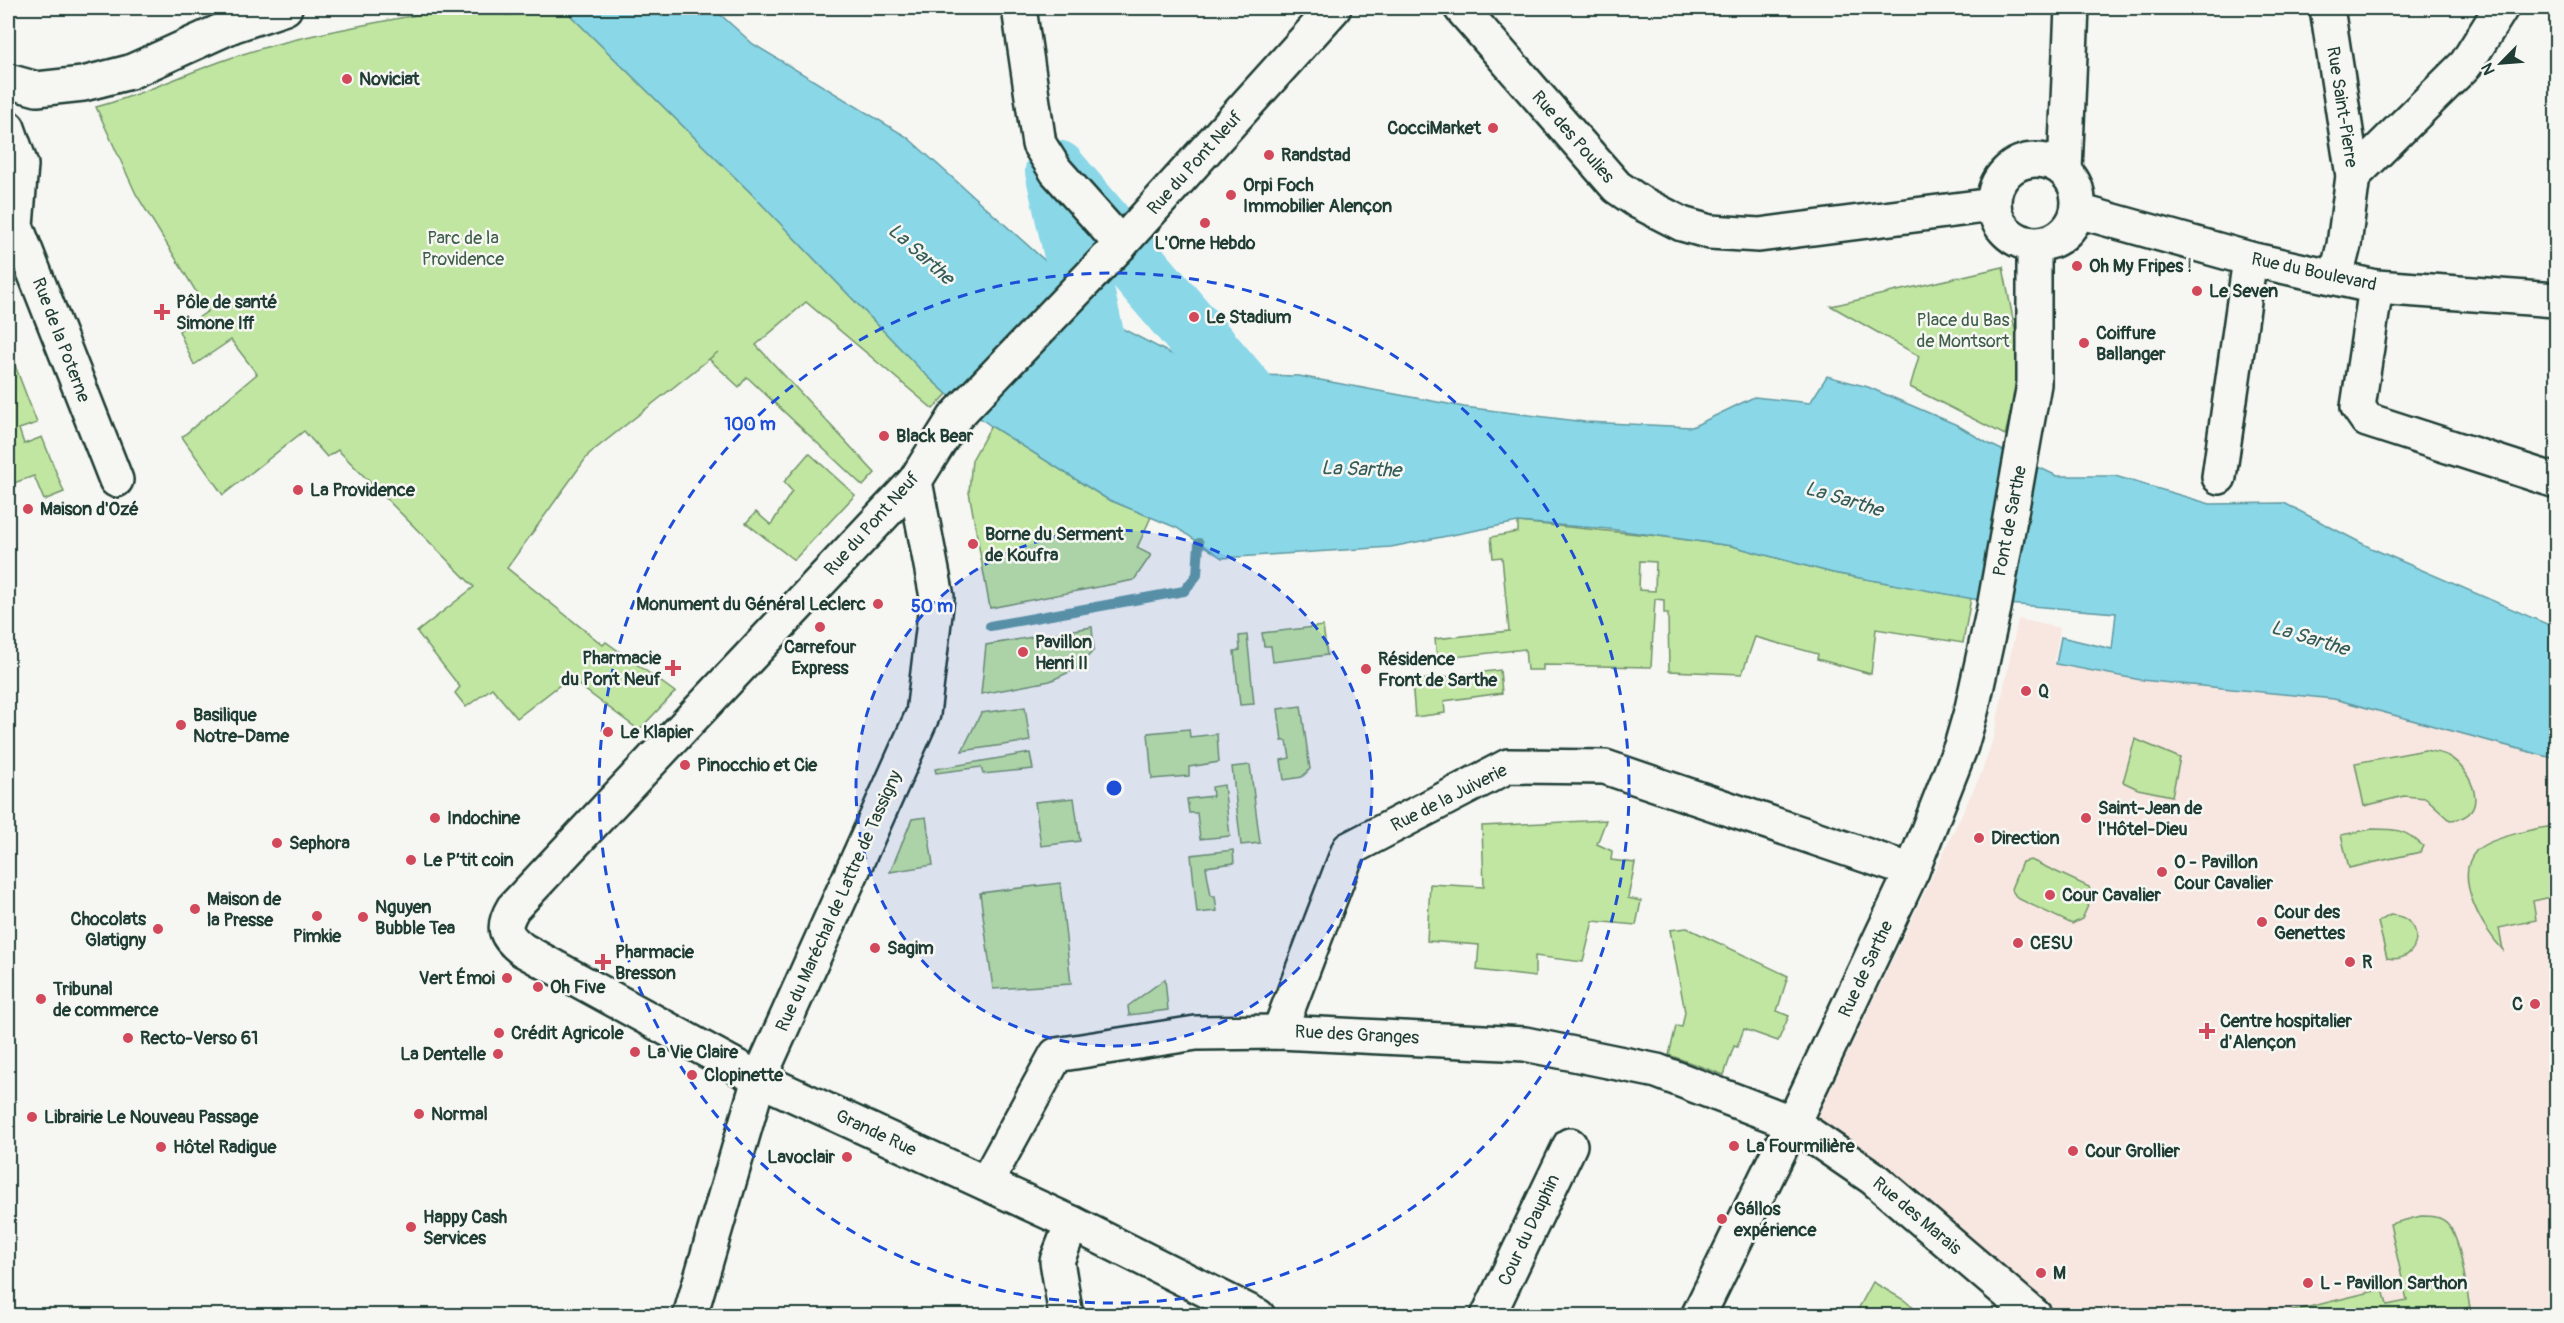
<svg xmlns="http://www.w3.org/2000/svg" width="2564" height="1323" font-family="Pangolin,sans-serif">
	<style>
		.built { fill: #f8e6e0 }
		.green { fill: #c0e6a1; stroke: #70926a; stroke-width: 1.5; fill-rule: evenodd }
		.water { fill: #8ad7e8; stroke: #5f99a0; stroke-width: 1.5 }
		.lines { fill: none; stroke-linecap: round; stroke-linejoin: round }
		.stream { stroke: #5f99a0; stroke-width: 10 }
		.river { stroke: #8ad7e8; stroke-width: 62 }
		.street-casing { stroke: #1f3d34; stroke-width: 38 }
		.secondary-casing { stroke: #1f3d34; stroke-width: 38 }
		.street { stroke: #f6f6f2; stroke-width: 33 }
		.secondary { stroke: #f6f6f2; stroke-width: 33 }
		.ring { fill: none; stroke: #1d4ed8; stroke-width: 3; stroke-dasharray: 10 8 }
		.poi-dot { fill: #d1495b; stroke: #f6f6f2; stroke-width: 2 }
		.labels { text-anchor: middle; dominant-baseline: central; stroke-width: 5; stroke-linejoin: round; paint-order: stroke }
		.poi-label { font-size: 18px; font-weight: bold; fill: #1f3d34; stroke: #f6f6f2; text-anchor: start }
		.street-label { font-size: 18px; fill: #1f3d34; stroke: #f6f6f2 }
		.park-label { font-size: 18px; fill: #3f5f4a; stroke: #f6f6f2 }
		.water-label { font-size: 20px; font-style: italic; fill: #345c58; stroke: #f6f6f2 }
		.centre { fill: #1d4ed8; stroke: #f6f6f2; stroke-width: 3 }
		.ring-label { font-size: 18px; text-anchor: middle; font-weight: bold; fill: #1d4ed8; stroke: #f6f6f2; stroke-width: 5; stroke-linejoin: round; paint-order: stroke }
	</style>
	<rect width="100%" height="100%" fill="#f6f6f2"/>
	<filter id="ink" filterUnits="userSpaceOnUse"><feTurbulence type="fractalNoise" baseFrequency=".0167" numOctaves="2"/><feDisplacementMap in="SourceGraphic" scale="12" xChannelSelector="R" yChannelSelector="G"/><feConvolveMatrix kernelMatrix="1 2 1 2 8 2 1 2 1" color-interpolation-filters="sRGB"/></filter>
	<g filter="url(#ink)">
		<polygon class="built" points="2018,619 2060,628 2054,662 2141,680 2334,699 2556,759 2556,1315 2059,1315 1964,1233 1816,1120 1982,772 1994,736"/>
		<g class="green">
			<path d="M439,8H501L506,15L565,10L749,191L923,372L947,394L933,409L806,302L756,345L875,473L863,486L747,377L739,387L709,359L718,352L589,454L507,568L603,645L606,642L675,692L639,730L569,678L517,718L492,688L466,707L455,693L460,687L417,632L474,587L338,450L327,457L304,431L223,495L182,437L257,374L231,340L194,365L179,331L208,311L136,194L96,107C147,94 193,69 243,54C302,35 365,25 426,13Z"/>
			<polygon points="2003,267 2018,345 2014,399 2005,435 1910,387 1919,356 1831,306"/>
			<polygon points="8,347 37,423 19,429 24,444 42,437 64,492 44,500 34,476 8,485"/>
			<polygon points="991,426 1107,499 1151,517 1137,548 1151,555 1134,580 990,608 969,492 972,460"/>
			<polygon points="809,453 855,495 794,560 746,523 756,512 771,525 792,491 784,482"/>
			<path d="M1518,522L1658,536L1732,546L1833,573L1971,598L1963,643L1876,629L1871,674L1817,659L1818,654L1755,637L1742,674L1669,671L1668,613H1664V600L1655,599L1651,667L1543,665V670H1527L1525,649L1437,659L1435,639L1509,631L1502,557L1493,558L1491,537L1518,532ZM1640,561L1656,562L1655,591L1639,590Z"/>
			<polygon points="1323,626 1327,655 1273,662 1271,646 1264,646 1262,633"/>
			<polygon points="1092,627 1094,650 1076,669 1050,681 981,694 986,645"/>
			<polygon points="1247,635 1254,704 1240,705 1234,651 1240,650 1239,636"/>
			<polygon points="1500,670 1502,693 1444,701 1445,713 1415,717 1412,681"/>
			<polygon points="1301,706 1310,769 1302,777 1284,780 1281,760 1290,758 1287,741 1282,741 1278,709"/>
			<polygon points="1025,707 1030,741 962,751 981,713"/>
			<polygon points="1189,729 1190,737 1217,734 1219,762 1189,767 1189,776 1152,779 1148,733"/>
			<polygon points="2135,739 2180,758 2172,796 2138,789 2123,782"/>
			<path d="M2425,750C2432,752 2442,752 2448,756C2472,769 2493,818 2450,820L2426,798L2404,796L2364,806L2355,763Z"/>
			<polygon points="1030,753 1033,769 983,774 981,767 936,773 935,769"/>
			<polygon points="1250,765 1260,843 1241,845 1232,767"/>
			<polygon points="1224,785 1230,836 1200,839 1197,813 1189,813 1187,799 1213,796 1212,787"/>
			<polygon points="1074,798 1080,841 1041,846 1035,802"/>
			<polygon points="926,817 933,865 890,872 912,819"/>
			<polygon points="1606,820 1597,844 1612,851 1611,860 1635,863 1628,898 1641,901 1636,925 1593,921 1583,962 1535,956 1535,977 1477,970 1479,945 1427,941 1430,884 1484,887 1482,826"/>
			<path d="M2555,826L2556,827V896L2533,901L2536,920L2499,928L2503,950C2484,930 2452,878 2476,851C2488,838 2537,828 2555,826Z"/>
			<path d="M2372,829C2396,829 2405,829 2423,846L2420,852L2349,868L2341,835Z"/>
			<polygon points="1233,850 1234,863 1206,867 1211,896 1215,896 1217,911 1197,913 1191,855"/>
			<polygon points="2031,860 2089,887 2092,897 2082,919 2072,924 2017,898 2011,889 2022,862"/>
			<polygon points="1060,883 1071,984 993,989 980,893"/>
			<path d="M2390,915C2428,916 2422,965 2387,958L2378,922Z"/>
			<polygon points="1687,928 1788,976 1777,1011 1789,1016 1778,1041 1744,1029 1737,1047 1734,1046 1724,1075 1669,1055 1676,1026 1682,1027 1685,1012 1670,930"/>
			<polygon points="1165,979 1168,1010 1129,1015 1128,1006"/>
			<path d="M2421,1216C2431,1216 2441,1216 2448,1224C2462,1242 2465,1285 2470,1307L2435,1316L2276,1315L2383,1289L2387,1305L2407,1301L2390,1224Z"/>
			<polygon points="1873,1282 1904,1300 1922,1315 1855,1315"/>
		</g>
		<polygon class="water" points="501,8 713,8 753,44 907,137 1119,327 1210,374 1299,376 1464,407 1585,422 1692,427 1754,397 1810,403 1827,376 1868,387 1957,425 1987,443 2057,476 2115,476 2210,504 2284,503 2371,548 2556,628 2556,759 2334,699 2141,680 2056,664 2061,637 2112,649 2116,613 1995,603 1833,573 1732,546 1609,529 1518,522 1391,547 1222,558 1177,528 1107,499 991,426 947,394 923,372 749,191 565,10 506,15"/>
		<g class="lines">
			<polyline class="stream" points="990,626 1184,591 1197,575 1199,543"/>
			<polyline class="river" points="1096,348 1056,171 1285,440"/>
			<defs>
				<g id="street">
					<polyline points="1019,8 1039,144 1056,171 1121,244"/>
					<polyline points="2327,8 2353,176 2344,245 2336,277"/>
					<polyline points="8,81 37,89 83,84 130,72 234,25 285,8"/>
					<polyline points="8,128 21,165 16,226 116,480"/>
					<circle cx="2036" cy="202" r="42"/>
					<polyline points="2065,170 2072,8"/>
					<polyline points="2353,176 2466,64 2501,8"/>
					<polyline points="2376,287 2358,407 2367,420 2556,481"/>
					<polyline points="2219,477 2250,259"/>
					<polyline points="1279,1032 1349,849 1508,766 1605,767 1912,871"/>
					<path d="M759,1079L523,950C505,936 501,928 513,908L915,481"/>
					<polyline points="986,1183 1056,1055 1196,1033 1279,1032 1525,1044 1657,1071 1793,1123 1873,1178 2035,1316"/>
					<polyline points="1066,1316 1057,1261 1072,1223"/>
					<polyline points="1488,1316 1570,1145"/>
					<polyline points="1698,1316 1793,1123 1912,871 1961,746 1972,708 1994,608 2034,384 2034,245"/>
				</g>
				<g id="secondary">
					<polyline points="1461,8 1617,187 1639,202 1682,224 1710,232 1759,235 1993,205"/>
					<polyline points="2078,211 2250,259 2376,287 2556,300"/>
					<polyline points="759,1079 1072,1223 1258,1316"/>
					<polyline points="690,1316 759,1079 923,714 937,597 915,481 955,417 1121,244 1334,8"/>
				</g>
			</defs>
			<use href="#street" class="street-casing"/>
			<use href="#secondary" class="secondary-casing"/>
			<use href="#street" class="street"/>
			<use href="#secondary" class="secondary"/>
		</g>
	</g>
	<circle cx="1114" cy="788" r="258" fill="#1d4ed8" fill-opacity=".12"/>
	<g class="ring">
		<circle cx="1114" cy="788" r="258"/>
		<circle cx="1114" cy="788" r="515"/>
	</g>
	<g class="poi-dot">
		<circle cx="347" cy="79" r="6"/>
		<circle cx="1493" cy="128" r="6"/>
		<circle cx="1269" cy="155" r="6"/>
		<circle cx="1231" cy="195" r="6"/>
		<circle cx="1205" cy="223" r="6"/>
		<circle cx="2077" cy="266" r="6"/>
		<circle cx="2197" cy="291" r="6"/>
		<path d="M159 303h6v6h6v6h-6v6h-6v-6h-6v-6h6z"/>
		<circle cx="1194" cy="317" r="6"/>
		<circle cx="2084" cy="343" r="6"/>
		<circle cx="884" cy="436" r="6"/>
		<circle cx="298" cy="490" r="6"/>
		<circle cx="28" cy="509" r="6"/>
		<circle cx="973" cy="544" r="6"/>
		<circle cx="878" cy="604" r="6"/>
		<circle cx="820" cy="627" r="6"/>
		<circle cx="1023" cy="652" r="6"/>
		<path d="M670 659h6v6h6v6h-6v6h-6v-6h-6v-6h6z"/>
		<circle cx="1366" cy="669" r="6"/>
		<circle cx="2026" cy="691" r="6"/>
		<circle cx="181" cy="725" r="6"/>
		<circle cx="608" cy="732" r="6"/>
		<circle cx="685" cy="765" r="6"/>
		<circle cx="435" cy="818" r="6"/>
		<circle cx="2086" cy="818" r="6"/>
		<circle cx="1979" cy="838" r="6"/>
		<circle cx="277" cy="843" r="6"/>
		<circle cx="411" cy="860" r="6"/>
		<circle cx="2162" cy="872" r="6"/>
		<circle cx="2050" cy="895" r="6"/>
		<circle cx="195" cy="909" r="6"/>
		<circle cx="317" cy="916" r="6"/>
		<circle cx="363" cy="917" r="6"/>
		<circle cx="2262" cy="922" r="6"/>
		<circle cx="158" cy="929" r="6"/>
		<circle cx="2018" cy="943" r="6"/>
		<circle cx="875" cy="948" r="6"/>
		<path d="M600 953h6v6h6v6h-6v6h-6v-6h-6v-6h6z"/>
		<circle cx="2350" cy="962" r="6"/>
		<circle cx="507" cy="978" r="6"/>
		<circle cx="538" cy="987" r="6"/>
		<circle cx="41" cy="999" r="6"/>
		<circle cx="2535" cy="1004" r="6"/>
		<path d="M2204 1022h6v6h6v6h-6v6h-6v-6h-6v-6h6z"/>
		<circle cx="499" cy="1033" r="6"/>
		<circle cx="128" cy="1038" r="6"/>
		<circle cx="635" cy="1052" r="6"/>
		<circle cx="498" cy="1054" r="6"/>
		<circle cx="692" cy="1075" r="6"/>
		<circle cx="419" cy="1114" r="6"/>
		<circle cx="32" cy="1117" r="6"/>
		<circle cx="1734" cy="1146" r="6"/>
		<circle cx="161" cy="1147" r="6"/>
		<circle cx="2073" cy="1151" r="6"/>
		<circle cx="847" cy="1157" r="6"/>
		<circle cx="1722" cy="1219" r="6"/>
		<circle cx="411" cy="1227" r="6"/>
		<circle cx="2041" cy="1273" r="6"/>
		<circle cx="2308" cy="1283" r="6"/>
	</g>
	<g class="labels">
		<g class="poi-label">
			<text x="359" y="79">Noviciat</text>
			<text x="1481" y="128" text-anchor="end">CocciMarket</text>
			<text x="1281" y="155">Randstad</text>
			<text x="1243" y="185">Orpi Foch<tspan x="1243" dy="21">Immobilier Alençon</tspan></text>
			<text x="1205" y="243" text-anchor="middle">L'Orne Hebdo</text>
			<text x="2089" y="266">Oh My Fripes !</text>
			<text x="2209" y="291">Le Seven</text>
			<text x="176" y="302">Pôle de santé<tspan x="176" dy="21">Simone Iff</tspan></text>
			<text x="1206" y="317">Le Stadium</text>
			<text x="2096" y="333">Coiffure<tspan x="2096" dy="21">Ballanger</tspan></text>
			<text x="896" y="436">Black Bear</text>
			<text x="310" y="490">La Providence</text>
			<text x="40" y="509">Maison d'Ozé</text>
			<text x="985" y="534">Borne du Serment<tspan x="985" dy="21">de Koufra</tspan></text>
			<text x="866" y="604" text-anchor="end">Monument du Général Leclerc</text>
			<text x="1035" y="642">Pavillon<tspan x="1035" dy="21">Henri II</tspan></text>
			<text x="820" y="647" text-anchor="middle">Carrefour<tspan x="820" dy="21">Express</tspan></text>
			<text x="661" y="658" text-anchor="end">Pharmacie<tspan x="661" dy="21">du Pont Neuf</tspan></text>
			<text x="1378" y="659">Résidence<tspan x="1378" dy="21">Front de Sarthe</tspan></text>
			<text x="2038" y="691">Q</text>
			<text x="193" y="715">Basilique<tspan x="193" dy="21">Notre-Dame</tspan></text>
			<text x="620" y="732">Le Klapier</text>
			<text x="697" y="765">Pinocchio et Cie</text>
			<text x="2098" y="808">Saint-Jean de<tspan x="2098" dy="21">l'Hôtel-Dieu</tspan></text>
			<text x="447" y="818">Indochine</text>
			<text x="1991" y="838">Direction</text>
			<text x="289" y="843">Sephora</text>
			<text x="423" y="860">Le P’tit coin</text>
			<text x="2174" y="862">O - Pavillon<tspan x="2174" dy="21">Cour Cavalier</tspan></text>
			<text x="2062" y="895">Cour Cavalier</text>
			<text x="207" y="899">Maison de<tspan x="207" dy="21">la Presse</tspan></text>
			<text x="375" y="907">Nguyen<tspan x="375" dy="21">Bubble Tea</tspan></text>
			<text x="2274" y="912">Cour des<tspan x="2274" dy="21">Genettes</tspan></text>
			<text x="146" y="919" text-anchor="end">Chocolats<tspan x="146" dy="21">Glatigny</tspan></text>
			<text x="317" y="936" text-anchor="middle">Pimkie</text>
			<text x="2030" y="943">CESU</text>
			<text x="887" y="948">Sagim</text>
			<text x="615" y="952">Pharmacie<tspan x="615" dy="21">Bresson</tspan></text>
			<text x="2362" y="962">R</text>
			<text x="495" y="978" text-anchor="end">Vert Émoi</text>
			<text x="550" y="987">Oh Five</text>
			<text x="53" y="989">Tribunal<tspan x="53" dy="21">de commerce</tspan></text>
			<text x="2523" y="1004" text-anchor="end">C</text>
			<text x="2220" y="1021">Centre hospitalier<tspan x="2220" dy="21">d'Alençon</tspan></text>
			<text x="511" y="1033">Crédit Agricole</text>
			<text x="140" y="1038">Recto-Verso 61</text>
			<text x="647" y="1052">La Vie Claire</text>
			<text x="486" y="1054" text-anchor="end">La Dentelle</text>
			<text x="704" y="1075">Clopinette</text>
			<text x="431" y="1114">Normal</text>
			<text x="44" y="1117">Librairie Le Nouveau Passage</text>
			<text x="1746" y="1146">La Fourmilière</text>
			<text x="173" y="1147">Hôtel Radigue</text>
			<text x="2085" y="1151">Cour Grollier</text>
			<text x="835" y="1157" text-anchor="end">Lavoclair</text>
			<text x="1734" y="1209">Gállos<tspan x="1734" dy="21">expérience</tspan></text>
			<text x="423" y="1217">Happy Cash<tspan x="423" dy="21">Services</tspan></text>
			<text x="2053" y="1273">M</text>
			<text x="2320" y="1283">L - Pavillon Sarthon</text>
		</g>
		<g class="street-label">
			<text transform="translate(2342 107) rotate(81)">Rue Saint-Pierre</text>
			<text transform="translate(1573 137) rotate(49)">Rue des Poulies</text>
			<text transform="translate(1195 163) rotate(-48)">Rue du Pont Neuf</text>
			<text transform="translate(2314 272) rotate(12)">Rue du Boulevard</text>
			<text transform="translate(61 340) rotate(69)">Rue de la Poterne</text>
			<text transform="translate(2010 521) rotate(-79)">Pont de Sarthe</text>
			<text transform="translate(872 524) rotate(-48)">Rue du Pont Neuf</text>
			<text transform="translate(1449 798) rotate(-27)">Rue de la Juiverie</text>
			<text transform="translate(839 901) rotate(-66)">Rue du Maréchal de Lattre de Tassigny</text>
			<text transform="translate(1866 969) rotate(-65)">Rue de Sarthe</text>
			<text transform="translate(1357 1035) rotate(3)">Rue des Granges</text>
			<text transform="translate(876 1133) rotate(25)">Grande Rue</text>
			<text transform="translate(1917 1216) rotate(40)">Rue des Marais</text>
			<text transform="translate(1529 1230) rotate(-65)">Cour du Dauphin</text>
		</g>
		<g class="park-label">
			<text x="463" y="238">Parc de la<tspan x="463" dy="21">Providence</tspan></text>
			<text x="1963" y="320">Place du Bas<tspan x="1963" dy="21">de Montsort</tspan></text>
		</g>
		<g class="water-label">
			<text transform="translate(921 254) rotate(42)">La Sarthe</text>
			<text transform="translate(1361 469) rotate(2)">La Sarthe</text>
			<text transform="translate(1844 499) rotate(17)">La Sarthe</text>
			<text transform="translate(2310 638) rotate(17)">La Sarthe</text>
		</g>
	</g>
	<circle cx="1114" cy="788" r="9" class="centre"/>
	<g class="ring-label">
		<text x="750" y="430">100 m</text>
		<text x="932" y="612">50 m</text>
	</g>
	<rect width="2564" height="1323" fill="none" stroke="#f6f6f2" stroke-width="30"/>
	<rect x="15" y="15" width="2534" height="1293" fill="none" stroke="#1f3d34" stroke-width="2" filter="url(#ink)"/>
	<g transform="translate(2501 63) rotate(245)" stroke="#f6f6f2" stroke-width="4.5" paint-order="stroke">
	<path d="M0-4.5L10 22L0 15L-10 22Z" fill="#1f3d34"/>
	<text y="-9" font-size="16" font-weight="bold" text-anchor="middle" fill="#1f3d34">N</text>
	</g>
</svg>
